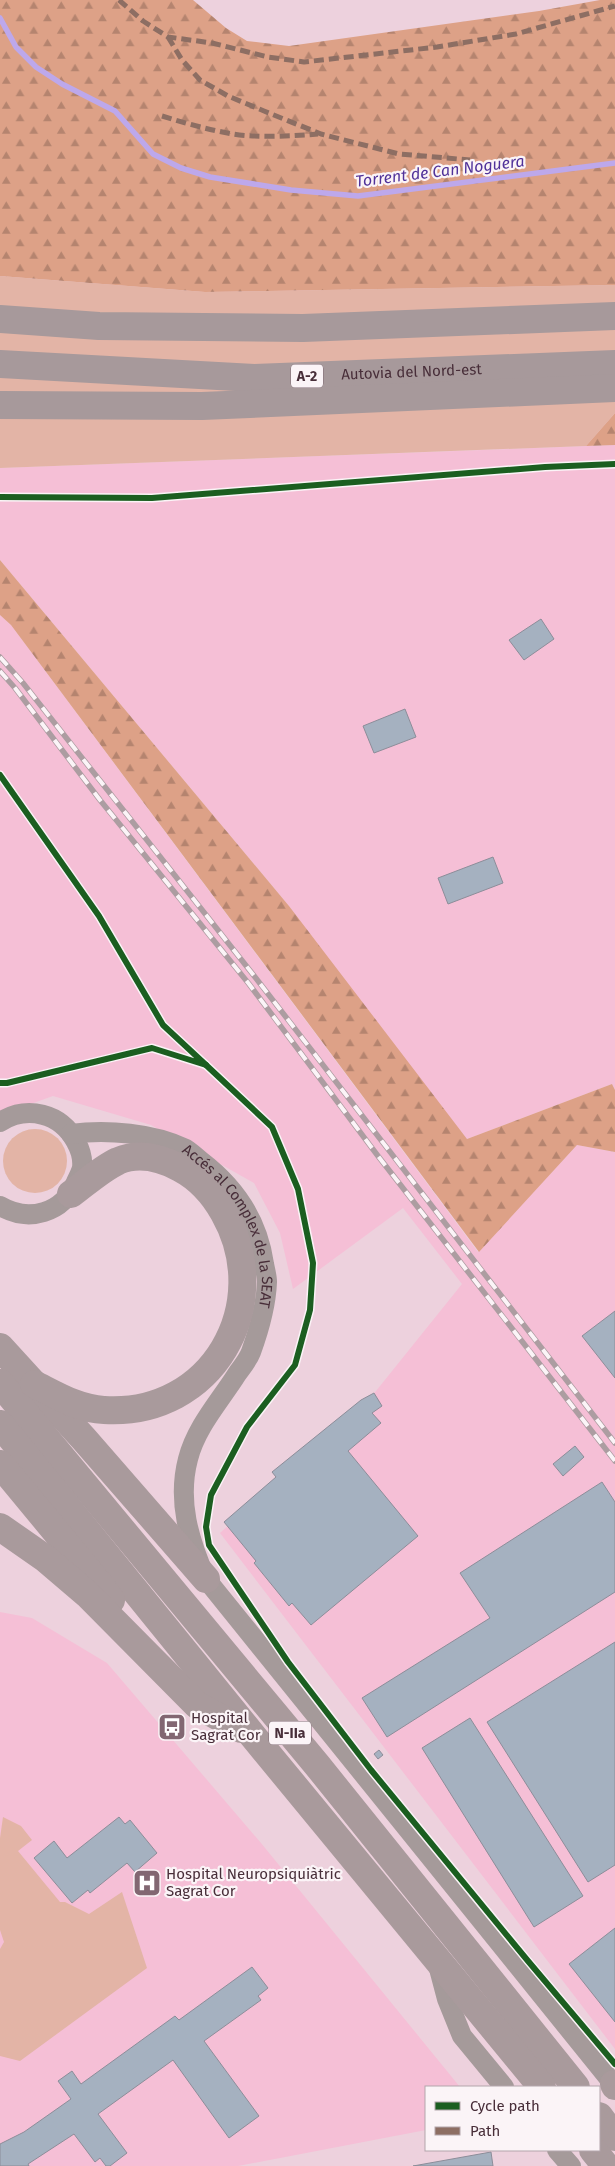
<svg xmlns="http://www.w3.org/2000/svg" width="615" height="2166" font-family="'Fira Sans',sans-serif">
	<style>
		.built { fill: #f5bfd6 }
		.grass { fill: #e3b4a6 }
		.forest { fill: url(#forest-firs) }
		.lines { fill: none; stroke-linecap: round; stroke-linejoin: round }
		.stream { stroke: #bda8eb; stroke-width: 5.5 }
		.building { fill: #a5b1c0; stroke: #8c8d99 }
		.minor { stroke: #a59a9a; stroke-width: 20 }
		.trunk { stroke: #a99a9c; stroke-width: 28 }
		.motorway { stroke: #a7999b; stroke-width: 28 }
		.rail-casing { stroke: #ac9da1; stroke-width: 5.5 }
		.rail { stroke: #fbf4f7; stroke-width: 4; stroke-dasharray: 11; stroke-linecap: butt }
		.quiet { stroke: #8d6e63; stroke-width: 5; stroke-dasharray: 10 5; stroke-linecap: butt }
		.cycleway-casing { stroke: #fbf4f7; stroke-width: 9 }
		.cycleway { stroke: #1b5e20; stroke-width: 6 }
		.labels { text-anchor: middle; dominant-baseline: central; stroke-width: 4.5; stroke-linejoin: round; paint-order: stroke }
		.shield { fill: #fbf4f7; stroke: #7e6972; stroke-width: 1 }
		.shield-label { font-size: 14px; font-weight: bold; fill: #482e39 }
		.street-label { font-size: 15px; fill: #482e39; stroke: #fbf4f7 }
		.poi-label { font-size: 15px; fill: #482e39; stroke: #fbf4f7; text-anchor: start }
		.water-label { font-size: 16px; font-style: italic; fill: #503199; stroke: #fbf4f7 }
	</style>
	<defs>
		<pattern id="forest-firs" width="22" height="20" patternUnits="userSpaceOnUse" patternTransform="scale(1.25)"><rect width="22" height="20" fill="#dda187"/><path d="M5 1l3.5 6h-7zM16 11l3.5 6h-7z" fill="#b5846f"/></pattern>
	</defs>
	<rect width="100%" height="100%" fill="#edd1dd"/>
	<g class="built">
		<polygon points="615,445 615,1090 612,1084 467,1139 365,1014 289,906 0,560 0,468"/>
		<polygon points="0,615 11,625 478,1252 577,1145 615,1152 615,2049 220,1533 376,1391 462,1284 403,1208 293,1289 280,1233 254,1183 151,1125 53,1096 0,1115"/>
		<polygon points="0,1612 32,1618 107,1663 261,1843 460,2087 426,2087 426,2130 238,2166 0,2166"/>
	</g>
	<g class="grass">
		<polygon points="0,276 205,292 615,285 615,413 586,446 0,468"/>
		<circle cx="35" cy="1161" r="32"/>
		<polygon points="3,1817 21,1826 32,1840 18,1851 60,1902 65,1902 89,1914 122,1892 147,1968 20,2061 0,2056 0,1949 4,1942 0,1930 0,1838"/>
	</g>
	<g class="forest">
		<polygon points="0,0 193,0 226,28 247,41 289,46 539,11 600,0 615,0 615,285 205,292 0,276"/>
		<polygon points="615,413 615,445 586,446"/>
		<polygon points="0,560 289,906 467,1139 612,1084 615,1090 615,1152 577,1145 479,1252 11,625 0,615"/>
	</g>
	<g class="lines">
		<polyline class="stream" points="0,18 16,47 36,67 62,84 115,111 153,154 181,168 210,177 291,190 358,196 615,163"/>
	</g>
	<g class="building">
		<polygon points="541,619 554,639 524,660 509,640"/>
		<polygon points="405,709 416,737 374,753 363,726"/>
		<polygon points="493,857 503,883 448,904 438,878"/>
		<polygon points="615,1311 615,1378 582,1336"/>
		<polygon points="374,1393 382,1406 372,1413 381,1423 348,1451 418,1536 311,1625 292,1603 289,1606 254,1563 256,1561 224,1522 276,1477 272,1472 361,1400"/>
		<polygon points="575,1446 584,1457 563,1476 553,1464"/>
		<polygon points="602,1482 615,1502 615,1592 387,1737 362,1698 490,1618 460,1573"/>
		<polygon points="615,1642 615,1865 588,1882 487,1722"/>
		<polygon points="470,1718 583,1896 534,1927 422,1748"/>
		<polygon points="379,1750 383,1755 378,1759 374,1754"/>
		<polygon points="119,1817 125,1824 130,1820 157,1853 135,1872 127,1863 90,1893 88,1890 72,1903 34,1858 54,1841 67,1858"/>
		<polygon points="615,1928 615,2022 569,1964"/>
		<polygon points="252,1967 268,1988 258,1996 261,2000 204,2041 259,2116 229,2138 173,2060 98,2114 127,2153 110,2166 106,2166 100,2158 95,2162 74,2134 28,2164 29,2166 0,2166 0,2144 24,2132 71,2099 58,2081 72,2071 81,2084 175,2016 179,2020"/>
		<polygon points="491,2152 493,2166 413,2166"/>
	</g>
	<g class="lines">
		<g class="minor">
			<path d="M0,1122C27,1105 61,1113 76,1142C80,1149 83,1159 82,1168C81,1172 78,1178 76,1182C63,1213 29,1223 0,1206"/>
			<path id="s1" d="M71,1134C106,1129 154,1133 186,1149C191,1152 196,1157 201,1161C235,1187 258,1221 264,1264C265,1270 267,1276 267,1282C266,1306 259,1330 251,1352C248,1360 242,1367 237,1374C220,1401 196,1427 188,1459C177,1501 189,1540 206,1579L615,2086"/>
			<polyline points="438,1965 447,1999 462,2036 504,2087"/>
			<polyline points="557,2150 571,2166"/>
		</g>
		<g class="trunk">
			<polyline points="0,1347 84,1439 206,1579"/>
			<polyline points="0,1383 317,1765 576,2087"/>
			<path d="M34,1384C56,1395 79,1409 104,1410C212,1417 276,1305 224,1213C214,1195 199,1178 180,1168C161,1158 139,1152 118,1161C101,1169 86,1183 71,1194"/>
			<polyline points="0,1424 253,1736 542,2087"/>
			<polyline points="0,1464 100,1585 111,1600"/>
			<polyline points="0,1527 46,1559 87,1594 197,1705 241,1729"/>
			<polyline points="614,2084 615,2086"/>
			<polyline points="599,2116 615,2137"/>
			<polyline points="593,2150 606,2166"/>
		</g>
		<g class="motorway">
			<polyline points="0,319 99,326 303,328 615,316"/>
			<path id="s2" d="M0,364L254,378L615,364"/>
			<polyline points="0,405 202,406 615,388"/>
		</g>
		<defs>
			<g id="rail">
				<polyline points="0,657 23,683 255,977 615,1443"/>
				<polyline points="0,671 15,688 100,800 249,984 378,1156 615,1461"/>
			</g>
		</defs>
		<use href="#rail" class="rail-casing"/>
		<use href="#rail" class="rail"/>
		<g class="quiet">
			<polyline points="119,0 143,21 168,37 212,43 268,57 304,62 437,47 516,34 615,6"/>
			<polyline points="168,37 182,60 200,80 228,96 264,111 321,134 399,154 470,160"/>
			<path d="M162,116C185,123 209,130 233,134C256,138 295,136 318,134"/>
		</g>
		<defs>
			<g id="cycleway">
				<polyline points="0,497 152,498 545,467 615,464"/>
				<polyline points="0,775 99,916 163,1025 206,1065 152,1048 7,1083 0,1083"/>
				<polyline points="206,1065 272,1127 298,1189 313,1263 310,1310 295,1365 247,1427 211,1495 206,1527 209,1545 288,1662 371,1770 528,1961 615,2064"/>
			</g>
		</defs>
		<use href="#cycleway" class="cycleway-casing"/>
		<use href="#cycleway" class="cycleway"/>
	</g>
	<defs>
		<symbol id="bus-square" viewBox="-11 -11 22 22"><rect x="-9" y="-9" width="18" height="18" rx="4" fill="#826772" stroke="#fbf4f7"/><path d="M-5-6H5V4H4V6H2V4H-2V6H-4V4H-5ZM-3.5-4V0h7V-4ZM-3.5 1.2v1.5H-2V1.2ZM2 1.2v1.5H3.5V1.2Z" fill="#fff"/></symbol>
		<symbol id="hospital-square" viewBox="-11 -11 22 22"><rect x="-9" y="-9" width="18" height="18" rx="4" fill="#826772" stroke="#fbf4f7"/><path d="M-5-5h3v3.5h4V-5h3V5h-3V1.5h-4V5h-3Z" fill="#fff"/></symbol>
	</defs>
	<g fill-rule="evenodd">
		<use href="#bus-square" x="156" y="1711" width="32" height="32"/>
		<use href="#hospital-square" x="131" y="1867" width="32" height="32"/>
	</g>
	<g class="labels">
		<g class="shield">
			<rect x="291" y="364.5" width="32" height="23" rx="4"/>
			<rect x="269" y="1721.5" width="42" height="23" rx="4"/>
		</g>
		<g class="shield-label">
			<text x="307" y="376">A-2</text>
			<text x="290" y="1733">N-IIa</text>
		</g>
		<g class="street-label">
			<text stroke="none"><textPath href="#s2" startOffset="412">Autovia del Nord-est</textPath></text>
			<text stroke="none"><textPath href="#s1" startOffset="210">Accés al Complex de la SEAT</textPath></text>
		</g>
		<g class="poi-label">
			<text x="191" y="1718">Hospital<tspan x="191" dy="17">Sagrat Cor</tspan></text>
			<text x="166" y="1874">Hospital Neuropsiquiàtric<tspan x="166" dy="17">Sagrat Cor</tspan></text>
		</g>
		<g class="water-label">
			<text transform="translate(440 171) rotate(-7)">Torrent de Can Noguera</text>
		</g>
	</g>
	<rect x="425" y="2086" width="175" height="65" fill="#fbf4f7" stroke="#b3a5ab"/>
	<rect x="435" y="2102" width="25" height="8" fill="#1b5e20" stroke="#b3a5ab"/>
	<text x="470" y="2111" font-size="15" fill="#482e39">Cycle path</text>
	<rect x="435" y="2127" width="25" height="8" fill="#8d6e63" stroke="#b3a5ab"/>
	<text x="470" y="2136" font-size="15" fill="#482e39">Path</text>
</svg>
